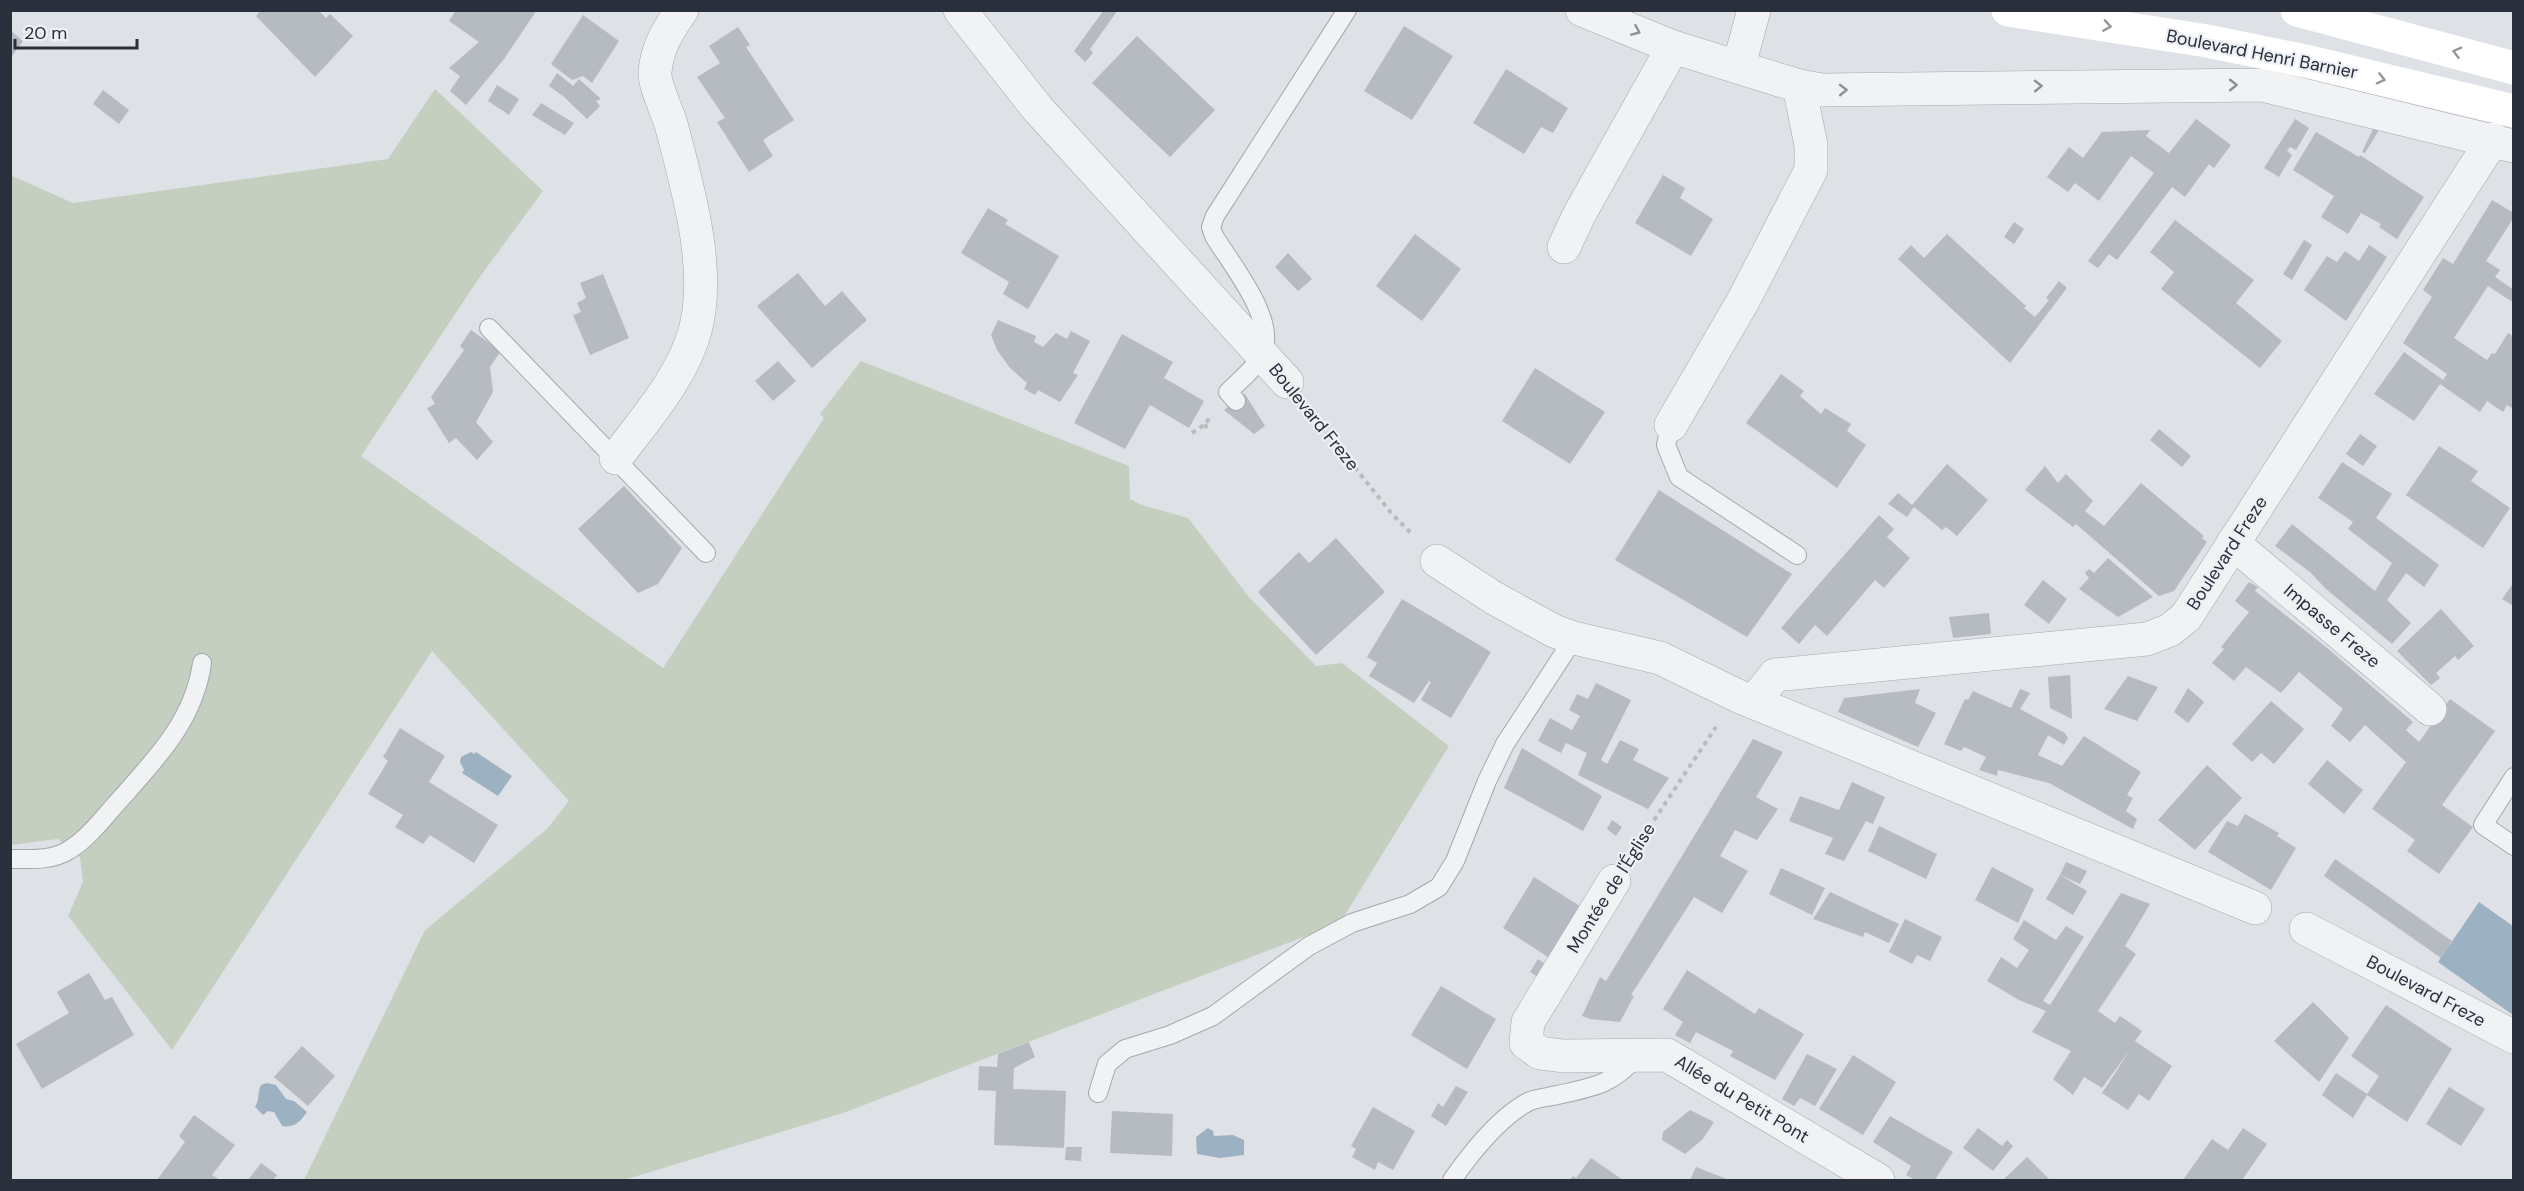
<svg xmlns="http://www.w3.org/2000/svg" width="2524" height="1191" font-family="'DM Sans',sans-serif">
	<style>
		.green { fill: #c4cfc0 }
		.water { fill: #9cb1c2 }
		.building { fill: #b6bbc2 }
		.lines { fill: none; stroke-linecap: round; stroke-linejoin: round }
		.service-casing { stroke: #a4a8af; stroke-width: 20 }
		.minor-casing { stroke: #a4a8af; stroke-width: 34 }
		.path { stroke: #b8bcc0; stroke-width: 4; stroke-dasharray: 4.5 4.5; stroke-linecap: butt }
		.service { stroke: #f0f2f4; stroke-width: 18 }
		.minor { stroke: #f0f2f4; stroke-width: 33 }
		.secondary { stroke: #fff; stroke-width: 33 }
		.oneway { stroke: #94989d }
		.oneway2 { stroke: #8c9198 }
		.labels { text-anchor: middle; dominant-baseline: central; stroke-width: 4.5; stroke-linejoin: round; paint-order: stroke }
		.street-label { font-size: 18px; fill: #29303b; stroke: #edf0f4 }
	</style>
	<rect width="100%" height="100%" fill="#dee1e6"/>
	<polygon class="green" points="435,89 543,191 479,278 361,456 663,668 824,418 820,414 861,361 1129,466 1130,499 1142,505 1188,518 1249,597 1316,666 1342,663 1449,746 1340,923 843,1113 624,1180 304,1180 425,930 547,829 569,801 432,651 172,1050 68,916 83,882 80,857 58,839 11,845 10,175 73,203 388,159"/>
	<g class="water">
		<polygon points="471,752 474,754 476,752 512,776 498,796 462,773 464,770 460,762 461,757"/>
		<polygon points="2479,902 2513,926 2513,1015 2438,962"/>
		<path d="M267,1083L276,1085L286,1099L294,1101L307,1112C300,1122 294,1128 282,1126L274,1112L268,1111L263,1115L255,1107C260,1099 257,1093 261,1085Z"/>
		<polygon points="1208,1128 1213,1131 1214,1136 1233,1135 1244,1140 1244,1155 1220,1158 1197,1154 1196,1137"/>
	</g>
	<g class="building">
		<polygon points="261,10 318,10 326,18 330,14 353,36 315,77 256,16"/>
		<polygon points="456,10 537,10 504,59 466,105 450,91 460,76 449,68 479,42 449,21"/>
		<polygon points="1104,10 1118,10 1090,49 1093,53 1085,62 1074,51"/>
		<polygon points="583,15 619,41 592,83 583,76 572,80 551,64"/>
		<polygon points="1404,26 1453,56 1412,120 1364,91"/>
		<polygon points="738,27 750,45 746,47 794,120 763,140 773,156 749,172 717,122 725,118 697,77 720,63 709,46"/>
		<polygon points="10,30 23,41 10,59"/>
		<polygon points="1137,36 1215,110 1170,157 1092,83"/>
		<polygon points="1506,69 1568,108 1553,133 1541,127 1524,154 1473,123"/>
		<polygon points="557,73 573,86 579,79 601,99 596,101 600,106 587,119 563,96 549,86"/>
		<polygon points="497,85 519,99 509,115 488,101"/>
		<polygon points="103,90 129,110 119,124 93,104"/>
		<polygon points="541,103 574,123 565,135 532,115"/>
		<polygon points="2196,119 2231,145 2214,168 2209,164 2185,197 2172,187 2117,260 2109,254 2098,268 2088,261 2154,173 2131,156 2099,201 2075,183 2068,192 2047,177 2069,147 2083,158 2102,132 2150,130 2146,136 2169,153"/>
		<polygon points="2295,119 2309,128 2296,150 2290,147 2287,151 2292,155 2279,177 2264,168"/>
		<polygon points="2373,129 2379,130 2365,153 2362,152"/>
		<polygon points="2316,132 2359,157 2360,155 2424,197 2397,239 2379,227 2381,224 2361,213 2348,234 2321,217 2334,196 2293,170"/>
		<polygon points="1663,175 1685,188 1680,198 1713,219 1691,256 1635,223"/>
		<polygon points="2492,200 2514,213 2514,217 2486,261 2500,270 2495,277 2514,290 2514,303 2488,286 2454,338 2487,360 2492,353 2495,354 2508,333 2514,337 2514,409 2507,405 2503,412 2487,401 2480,412 2440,384 2414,421 2374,394 2404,352 2443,380 2447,374 2403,343 2432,297 2423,290 2443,258 2453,264"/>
		<polygon points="988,208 1008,220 1005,224 1059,256 1028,309 1003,294 1009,282 961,253"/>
		<polygon points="2175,220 2254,280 2236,303 2282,341 2260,368 2161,289 2174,272 2150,252"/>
		<polygon points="2014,222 2024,229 2014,244 2004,237"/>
		<polygon points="1415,234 1461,269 1422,321 1376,286"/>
		<polygon points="1947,234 2026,306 2024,308 2035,317 2049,300 2046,298 2059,281 2067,288 2010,363 1898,259 1911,245 1924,258"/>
		<polygon points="2304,240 2312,245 2292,280 2283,274"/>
		<polygon points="2369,245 2387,257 2346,321 2304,290 2327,256 2337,262 2345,251 2359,261"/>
		<polygon points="1288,253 1312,279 1298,291 1275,267"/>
		<polygon points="798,273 825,306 842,291 867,320 812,368 757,306"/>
		<polygon points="603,274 629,338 590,355 573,315 581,312 577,303 586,298 580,283"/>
		<polygon points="998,320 1036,336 1034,342 1043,347 1056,333 1067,339 1071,331 1090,341 1073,373 1078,375 1060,402 1038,390 1035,395 1024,389 1027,383 1010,368 997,350 991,335"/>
		<polygon points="471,330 501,351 490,367 493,392 476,422 493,442 477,460 456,438 449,443 427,408 435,404 431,397 464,350 460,346"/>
		<polygon points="1122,334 1173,362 1164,378 1204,401 1189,428 1150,405 1125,449 1074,423"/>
		<polygon points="778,361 796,381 773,401 755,381"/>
		<polygon points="1535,368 1605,412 1570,464 1502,421"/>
		<polygon points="1781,374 1804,391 1800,396 1821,414 1825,408 1851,424 1847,431 1866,445 1837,488 1746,423"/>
		<polygon points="1245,394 1265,426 1254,434 1224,410"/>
		<polygon points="2159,429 2191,456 2182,467 2150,440"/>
		<polygon points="2360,434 2377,446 2363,466 2346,454"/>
		<polygon points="2439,446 2478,471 2471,481 2510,508 2483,548 2406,495"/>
		<polygon points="2342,462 2392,494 2376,518 2439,565 2424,587 2406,573 2387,600 2411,623 2392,644 2326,589 2310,572 2275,546 2292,524 2375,591 2392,563 2348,529 2353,522 2318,498"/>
		<polygon points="1947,464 1988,500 1957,536 1946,527 1942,530 1914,507 1907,517 1888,504 1898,493 1912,505"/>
		<polygon points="2045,466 2058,483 2066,474 2093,501 2085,511 2104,526 2141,483 2204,536 2202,538 2207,542 2174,591 2159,596 2076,524 2073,527 2025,490"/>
		<polygon points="624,486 682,548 658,584 638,593 578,529"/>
		<polygon points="1659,490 1792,574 1747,637 1615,560"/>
		<polygon points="1879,515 1894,529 1887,537 1910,558 1884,588 1875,580 1827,636 1815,625 1799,644 1781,628"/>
		<polygon points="1336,538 1385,592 1316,655 1258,592 1299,552 1309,563"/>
		<polygon points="2108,558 2153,597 2118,617 2079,589 2089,578 2085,573 2089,569 2094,573"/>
		<polygon points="2043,580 2067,599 2049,624 2024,605"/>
		<polygon points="2249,582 2258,587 2255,591 2326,647 2413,722 2406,730 2419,742 2450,699 2495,731 2442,805 2473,827 2439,874 2407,851 2415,840 2372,809 2406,762 2365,725 2350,742 2331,726 2343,709 2299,672 2281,693 2246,667 2234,681 2212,663 2224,649 2221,647 2249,612 2235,601"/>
		<polygon points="2514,582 2514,603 2512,605 2502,599"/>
		<polygon points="1402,599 1491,652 1451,718 1421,700 1431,682 1429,681 1414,703 1369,676 1377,663 1367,657"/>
		<polygon points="2441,609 2474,646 2458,660 2455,656 2436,673 2440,678 2431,685 2397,651"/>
		<polygon points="1989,613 1991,634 1953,638 1949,617"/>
		<polygon points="2070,675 2072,719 2050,708 2048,677"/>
		<polygon points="2128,676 2158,687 2137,721 2104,709"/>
		<polygon points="1596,683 1631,700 1601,760 1607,764 1620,740 1639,749 1633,760 1669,778 1648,809 1578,775 1587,753 1566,743 1561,753 1538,741 1550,718 1572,730 1580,716 1569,710 1577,694 1588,699"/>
		<polygon points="2188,688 2204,702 2188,723 2174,712"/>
		<polygon points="1920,689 1915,703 1936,713 1918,747 1838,712 1844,698"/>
		<polygon points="2020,689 2030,693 2020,709 2065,733 2068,738 2064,745 2048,735 2038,755 2062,766 2084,736 2141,772 2127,795 2133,798 2126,811 2137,819 2133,829 2049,783 1998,770 1997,776 1979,770 1986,757 1964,747 1961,751 1944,744 1965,699 1968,700 1973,691 2011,708"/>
		<polygon points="2271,701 2304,729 2274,764 2261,753 2252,762 2232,744"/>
		<polygon points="400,728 445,756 429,782 498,825 474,863 430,835 423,844 395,827 403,815 368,794 388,761 383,757"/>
		<polygon points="1753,739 1783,752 1756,797 1778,809 1757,840 1735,830 1720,856 1748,871 1722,913 1694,897 1631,995 1634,996 1620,1022 1590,1019 1582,1016 1600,977 1606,981"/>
		<polygon points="1522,748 1602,796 1583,831 1504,788"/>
		<polygon points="2327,760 2363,790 2344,814 2308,784"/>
		<polygon points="2207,765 2242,798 2195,850 2158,820"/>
		<polygon points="1852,782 1885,797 1873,824 1866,821 1844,861 1825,854 1833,838 1789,821 1800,796 1839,810"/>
		<polygon points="2245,814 2279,833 2277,836 2296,848 2271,890 2208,852 2227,821 2238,826"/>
		<polygon points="1612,820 1622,827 1616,836 1607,829"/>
		<polygon points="1879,826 1937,854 1926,879 1868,851"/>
		<polygon points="2335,859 2452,941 2441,958 2324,876"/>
		<polygon points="2066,862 2087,871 2080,884 2060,875"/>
		<polygon points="1992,867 2034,889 2018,923 1975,900"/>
		<polygon points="1781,868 1825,888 1812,915 1769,894"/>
		<polygon points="2060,875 2087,891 2073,915 2046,899"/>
		<polygon points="1534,877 1583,908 1551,959 1503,928"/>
		<polygon points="1830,892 1899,924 1889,943 1865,932 1863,937 1813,919"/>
		<polygon points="2121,893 2150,904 2125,946 2136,954 2098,1011 2115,1023 2120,1016 2142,1031 2135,1041 2172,1066 2149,1101 2139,1094 2128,1110 2102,1093 2130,1050 2102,1088 2084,1077 2073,1095 2053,1079 2071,1051 2032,1032 2046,1011 2019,1000 1987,981 2001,957 2017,968 2029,950 2013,939 2024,920 2056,940 2066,926 2084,937 2043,1001 2050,1005"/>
		<polygon points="1905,919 1942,937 1930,961 1917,955 1912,964 1889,952"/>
		<polygon points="1538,959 1547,965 1539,978 1530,972"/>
		<polygon points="1687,970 1755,1014 1759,1008 1804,1034 1775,1080 1730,1056 1733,1051 1696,1032 1690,1043 1675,1035 1683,1022 1663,1009"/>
		<polygon points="89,973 105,1000 112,997 134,1035 42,1089 16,1044 69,1013 57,992"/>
		<polygon points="1441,986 1496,1019 1467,1069 1411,1035"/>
		<polygon points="2313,1002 2349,1038 2319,1082 2274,1041"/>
		<polygon points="2386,1005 2452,1049 2407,1122 2367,1095 2353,1118 2322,1095 2336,1073 2367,1094 2379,1076 2351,1056"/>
		<polygon points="1029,1042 1035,1057 1014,1068 1013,1089 1066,1091 1064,1148 994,1145 996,1091 978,1090 979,1066 997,1067 998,1054"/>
		<polygon points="302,1046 335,1076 308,1106 274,1077"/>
		<polygon points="1807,1054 1837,1069 1815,1106 1800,1098 1794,1106 1782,1099"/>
		<polygon points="1853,1055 1896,1082 1863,1135 1819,1109"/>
		<polygon points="1456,1086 1468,1092 1446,1126 1431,1116 1438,1103 1443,1107"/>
		<polygon points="2449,1087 2485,1109 2461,1146 2426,1124"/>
		<polygon points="1373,1107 1415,1131 1393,1170 1378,1162 1375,1170 1352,1157 1356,1149 1351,1146"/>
		<polygon points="1690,1110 1714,1122 1703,1139 1685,1154 1662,1140 1663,1132"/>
		<polygon points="1112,1111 1173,1114 1172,1156 1110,1153"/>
		<polygon points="194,1115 235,1145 212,1175 220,1180 157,1180 185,1142 179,1136"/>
		<polygon points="1890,1116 1953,1152 1935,1180 1915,1180 1906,1175 1911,1166 1873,1142"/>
		<polygon points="1978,1128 2002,1146 2007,1140 2013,1146 1993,1171 1963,1148"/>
		<polygon points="2243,1128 2267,1144 2242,1180 2183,1180 2212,1139 2228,1150"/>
		<polygon points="1066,1147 1082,1147 1081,1161 1065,1160"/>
		<polygon points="2027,1157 2050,1180 2003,1180"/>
		<polygon points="1591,1158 1623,1180 1570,1180 1573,1176 1576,1178"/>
		<polygon points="261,1163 277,1175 273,1180 248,1180"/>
		<polygon points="1696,1167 1729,1180 1690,1180"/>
	</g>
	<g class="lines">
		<defs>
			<g id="service">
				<polyline points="489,328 706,553"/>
				<path d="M1236,401L1228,392C1239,381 1256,368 1262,353C1278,321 1231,264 1214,236L1211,227L1215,216L1347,10"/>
				<polyline points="1671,425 1666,445 1679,477 1797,555"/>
				<polyline points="2514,777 2483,825 2514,846"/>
				<path d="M10,859C30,859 52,861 69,850C87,839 101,821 115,805C153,762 194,722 202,663"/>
				<polyline points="1098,1093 1107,1064 1125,1049 1170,1035 1213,1016 1309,946 1352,923 1410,904 1439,887 1455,861 1487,781 1505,744 1574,638"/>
				<path d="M1452,1180C1470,1154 1501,1115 1530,1101C1538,1098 1549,1097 1557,1095C1594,1087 1612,1085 1638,1055"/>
			</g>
			<g id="minor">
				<polyline points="960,10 1037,108 1287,382"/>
				<polyline points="1582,10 1673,47 1799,86 1822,90 2262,85 2513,146"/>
				<polyline points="1739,65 1754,10"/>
				<polyline points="1564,247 1579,215 1673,47"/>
				<polyline points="1671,425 1743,301 1811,170 1811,145 1799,86"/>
				<path d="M616,458C645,419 682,378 695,331C712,269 687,185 671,124C667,111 654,84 655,72C657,47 668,30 682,10"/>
				<polyline points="2233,543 2430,709"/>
				<polyline points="1437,561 1494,598 1554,631 1574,638 1660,658 1738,696 2255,908"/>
				<polyline points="1754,702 1775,675 2147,639 2170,630 2186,617 2493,139"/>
				<polyline points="1614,881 1528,1022 1526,1043 1540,1053 1563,1056 1667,1055 1878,1180"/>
				<polyline points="2306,929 2514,1037"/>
			</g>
		</defs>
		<use href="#service" class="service-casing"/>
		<use href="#minor" class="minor-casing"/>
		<g class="path">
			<polyline points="1310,411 1392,514 1412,534"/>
			<polyline points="1205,424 1208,431"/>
			<polyline points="1192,433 1205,424 1211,416"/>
			<polyline points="1634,850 1716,727"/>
		</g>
		<use href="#service" class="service"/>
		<use href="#minor" class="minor"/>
		<g class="secondary">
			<polyline points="2008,10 2207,41 2310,62 2514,111"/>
			<polyline points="2297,10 2514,68"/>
		</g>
	</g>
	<defs><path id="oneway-chevron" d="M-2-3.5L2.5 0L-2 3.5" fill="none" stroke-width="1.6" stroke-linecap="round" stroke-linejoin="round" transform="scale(1.5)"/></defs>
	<g class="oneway">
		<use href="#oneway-chevron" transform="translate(2107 26) rotate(9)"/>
		<use href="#oneway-chevron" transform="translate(2457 52) rotate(-165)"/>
		<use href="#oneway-chevron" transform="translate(2381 79) rotate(14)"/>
	</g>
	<g class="oneway2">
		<use href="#oneway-chevron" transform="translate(1636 31) rotate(23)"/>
		<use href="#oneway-chevron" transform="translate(2233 85)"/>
		<use href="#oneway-chevron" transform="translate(2038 86) rotate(-1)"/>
		<use href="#oneway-chevron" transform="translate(1843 90) rotate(-1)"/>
	</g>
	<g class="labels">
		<g class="street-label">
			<text transform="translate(2262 54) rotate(11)">Boulevard Henri Barnier</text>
			<text transform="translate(1314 417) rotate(51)">Boulevard Freze</text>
			<text transform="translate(2227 553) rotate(-57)">Boulevard Freze</text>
			<text transform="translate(2332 626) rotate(40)">Impasse Freze</text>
			<text transform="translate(1611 888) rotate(-58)">Montée de l'Église</text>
			<text transform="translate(2426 991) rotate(28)">Boulevard Freze</text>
			<text transform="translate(1742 1099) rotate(31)">Allée du Petit Pont</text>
		</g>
	</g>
	<rect width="2524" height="1191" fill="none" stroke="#29303b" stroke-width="24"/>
	<path d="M15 39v9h122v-9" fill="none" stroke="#29303b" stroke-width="3"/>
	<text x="24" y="39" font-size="18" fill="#29303b" stroke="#edf0f4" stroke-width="4.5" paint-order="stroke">20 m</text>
</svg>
